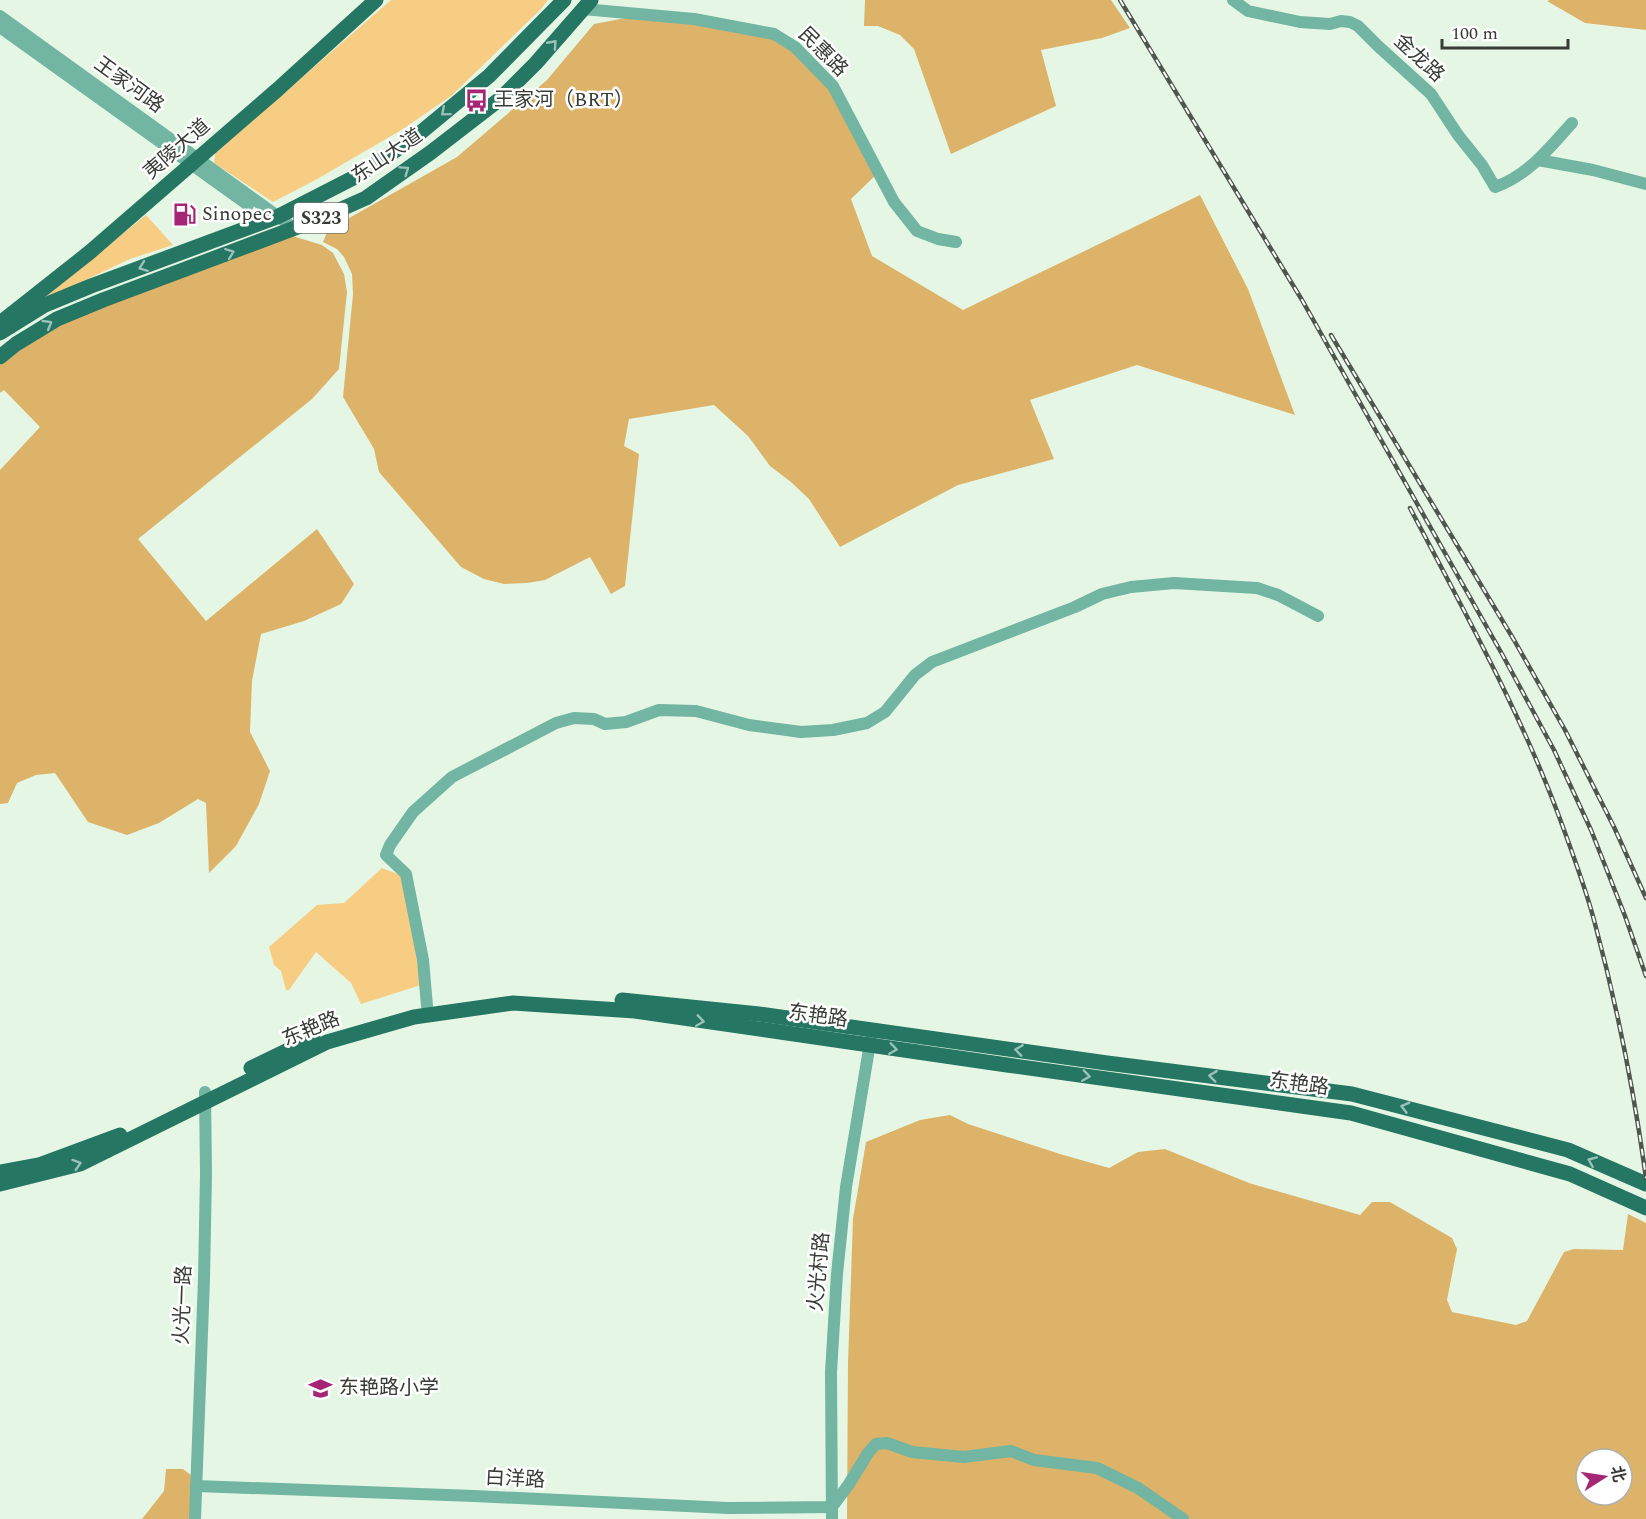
<svg xmlns="http://www.w3.org/2000/svg" width="1646" height="1519" font-family="Spectral,'Noto Sans SC',serif">
	<style>
		.green { fill: #f7cd84 }
		.forest { fill: #dcb369; fill-rule: evenodd }
		.lines { fill: none; stroke-linecap: round; stroke-linejoin: round }
		.minor { stroke: #72b5a2; stroke-width: 12 }
		.major { stroke: #257663; stroke-width: 15 }
		.rail-casing { stroke: #4e564d; stroke-width: 4.5 }
		.rail { stroke: #fefefe; stroke-width: 2; stroke-dasharray: 7; stroke-linecap: butt }
		.oneway { stroke: #9cc1b8 }
		.labels { text-anchor: middle; dominant-baseline: central; stroke-width: 5; stroke-linejoin: round; paint-order: stroke }
		.shield { fill: #fefefe; stroke: #737772; stroke-width: 1.5 }
		.shield-label { font-size: 18px; font-weight: bold; fill: #373d36 }
		.street-label { font-size: 20px; fill: #373d36; stroke: #fefefe }
		.poi-label { font-size: 20px; fill: #373d36; stroke: #fefefe; text-anchor: start }
	</style>
	<rect width="100%" height="100%" fill="#e5f7e4"/>
	<g class="green">
		<polygon points="391,0 548,0 541,9 451,96 403,129 319,178 273,202 214,163 215,153"/>
		<polygon points="146,215 173,245 130,259 73,286 29,309"/>
		<polygon points="382,868 403,876 421,985 361,1004 351,983 316,952 289,990 286,990 281,971 274,965 269,947 317,905 344,903"/>
	</g>
	<g class="forest">
		<polygon points="865,0 1111,0 1130,28 1102,38 1041,50 1056,106 951,154 914,49 900,35 878,26 864,26"/>
		<polygon points="1550,0 1646,0 1646,30 1585,23 1547,1"/>
		<polygon points="642,15 774,34 833,86 879,172 851,199 872,256 963,310 1200,195 1248,289 1295,415 1137,365 1030,400 1054,459 958,485 840,547 809,499 791,482 770,466 748,436 714,405 629,419 624,446 639,454 625,586 611,594 590,557 545,580 527,583 504,584 484,579 461,567 379,472 374,449 343,397 353,294 352,274 344,257 337,249 323,242 328,230 457,157 547,80 594,24"/>
		<polygon points="286,234 322,245 333,253 344,274 347,292 339,369 312,399 138,539 206,621 317,529 354,584 341,604 304,621 261,634 252,681 250,732 270,771 259,804 236,846 209,873 206,803 198,799 159,823 127,835 88,822 55,773 36,775 17,783 8,803 0,804 0,470 40,427 4,390 0,393 0,365 58,322"/>
		<path d="M950,1115L968,1124L1060,1154L1109,1168L1138,1152L1165,1149L1249,1183L1360,1215L1372,1202H1390L1452,1238L1457,1249L1447,1300L1452,1312L1516,1325L1527,1321L1564,1252L1574,1249L1623,1250L1628,1214L1646,1223V1519H847L848,1363L853,1219L866,1142L920,1120ZM1586,1459H1622V1495H1586Z"/>
		<polygon points="166,1469 183,1469 192,1476 191,1519 142,1519 164,1491"/>
	</g>
	<g class="lines">
		<g class="minor">
			<path d="M1233,0L1248,11L1300,22L1330,24L1341,21L1350,22L1358,26L1378,46L1431,94L1458,135L1482,165L1495,187C1529,175 1548,149 1572,123"/>
			<polyline points="583,9 694,19 774,34 795,47 833,86 894,202 917,231 938,239 956,242"/>
			<polyline points="0,16 294,228"/>
			<polyline points="0,27 248,205"/>
			<polyline points="1538,160 1593,170 1646,184"/>
			<polyline points="427,1006 423,960 406,874 386,855 390,845 413,812 452,777 556,723 574,718 594,719 605,724 626,722 659,710 696,711 749,725 801,732 833,730 867,723 885,712 915,675 932,662 1075,607 1102,594 1131,587 1174,583 1257,588 1278,595 1318,616"/>
			<polyline points="196,1486 474,1496 728,1508 832,1507 849,1484 868,1453 876,1444 887,1443 912,1452 964,1457 1011,1451 1034,1460 1097,1468 1138,1488 1183,1519"/>
			<polyline points="195,1519 204,1279 206,1174 205,1092"/>
			<polyline points="832,1519 831,1372 837,1274 846,1187 871,1037"/>
		</g>
		<g class="major">
			<polyline points="0,323 90,252 277,90 376,0"/>
			<polyline points="0,333 45,305 91,286 277,217 357,176 414,138 489,76 564,0"/>
			<polyline points="0,357 16,344 57,319 103,300 319,219 366,198 430,153 500,99 536,63 591,0"/>
			<polyline points="622,1000 759,1014 1107,1063 1352,1094 1568,1150 1646,1184"/>
			<polyline points="251,1068 313,1038"/>
			<polyline points="0,1172 39,1165 120,1135"/>
			<polyline points="0,1184 80,1164 327,1042 414,1017 513,1003 635,1011 1007,1065 1351,1113 1570,1174 1646,1208"/>
		</g>
		<defs>
			<g id="rail">
				<polyline points="1120,0 1302,300 1502,654 1554,750 1591,830 1625,916 1646,976"/>
				<polyline points="1331,335 1514,640 1565,730 1614,827 1646,898"/>
				<path d="M1410,508C1465,613 1524,718 1564,830C1575,860 1586,890 1594,920C1617,1005 1634,1091 1646,1178"/>
			</g>
		</defs>
		<use href="#rail" class="rail-casing"/>
		<use href="#rail" class="rail"/>
	</g>
	<defs><path id="oneway-chevron" d="M-2-3.5L2.5 0L-2 3.5" fill="none" stroke-width="1.6" stroke-linecap="round" stroke-linejoin="round" transform="scale(1.5)"/></defs>
	<g class="oneway">
		<use href="#oneway-chevron" transform="translate(553 44) rotate(-48)"/>
		<use href="#oneway-chevron" transform="translate(445 112) rotate(140)"/>
		<use href="#oneway-chevron" transform="translate(405 170) rotate(-35)"/>
		<use href="#oneway-chevron" transform="translate(230 253) rotate(-21)"/>
		<use href="#oneway-chevron" transform="translate(143 267) rotate(160)"/>
		<use href="#oneway-chevron" transform="translate(48 324) rotate(-31)"/>
		<use href="#oneway-chevron" transform="translate(700 1021) rotate(8)"/>
		<use href="#oneway-chevron" transform="translate(893 1049) rotate(8)"/>
		<use href="#oneway-chevron" transform="translate(1019 1050) rotate(-172)"/>
		<use href="#oneway-chevron" transform="translate(1086 1076) rotate(8)"/>
		<use href="#oneway-chevron" transform="translate(1213 1076) rotate(-173)"/>
		<use href="#oneway-chevron" transform="translate(1405 1107) rotate(-165)"/>
		<use href="#oneway-chevron" transform="translate(1592 1161) rotate(-157)"/>
		<use href="#oneway-chevron" transform="translate(77 1164) rotate(-18)"/>
	</g>
	<defs>
		<symbol id="bus-bare" viewBox="-9 -9 18 18"><path d="M-5-6H5V4H4V6H2V4H-2V6H-4V4H-5ZM-3.5-4V0h7V-4ZM-3.5 1.2v1.5H-2V1.2ZM2 1.2v1.5H3.5V1.2Z" fill="#a62676" stroke="#fefefe" stroke-width="2.5" paint-order="stroke"/></symbol>
		<symbol id="fuel-bare" viewBox="-9 -9 18 18"><path d="M-5.5-6h7V0h2V4h1.3V-2.5L3-4.5l.8-.8L6-3V5H2.5V1h-1V6h-7ZM-4.2-4.7v3.2H.2V-4.7Z" fill="#a62676" stroke="#fefefe" stroke-width="2.5" paint-order="stroke"/></symbol>
		<symbol id="school-bare" viewBox="-9 -9 18 18"><path d="M0-5L7-2L0 1L-7-2ZM-4 1L0 2.5L4 1V4Q0 6-4 4Z" fill="#a62676" stroke="#fefefe" stroke-width="2.5" paint-order="stroke"/></symbol>
	</defs>
	<g fill-rule="evenodd">
		<use href="#bus-bare" x="460" y="84" width="33" height="33"/>
		<use href="#fuel-bare" x="168" y="198" width="33" height="33"/>
		<use href="#school-bare" x="304" y="1372" width="33" height="33"/>
	</g>
	<g class="labels">
		<rect class="shield" x="294" y="203" width="54" height="30" rx="4.5"/>
		<g class="shield-label">
			<text x="321" y="218">S323</text>
		</g>
		<g class="street-label">
			<text transform="translate(823 52) rotate(45)">民惠路</text>
			<text transform="translate(1419 58) rotate(43)">金龙路</text>
			<text transform="translate(129 85) rotate(36)">王家河路</text>
			<text transform="translate(177 149) rotate(-41)">夷陵大道</text>
			<text transform="translate(387 156) rotate(-34)">东山大道</text>
			<text transform="translate(818 1016) rotate(8)">东艳路</text>
			<text transform="translate(311 1029) rotate(-22)">东艳路</text>
			<text transform="translate(1299 1084) rotate(8)">东艳路</text>
			<text transform="translate(819 1272) rotate(-85)">火光村路</text>
			<text transform="translate(183 1305) rotate(-88)">火光一路</text>
			<text transform="translate(515 1479) rotate(3)">白洋路</text>
		</g>
		<g class="poi-label">
			<text x="494" y="100">王家河（BRT）</text>
			<text x="202" y="214">Sinopec</text>
			<text x="339" y="1388">东艳路小学</text>
		</g>
	</g>
	<g transform="translate(1604 1477) rotate(78)"><circle r="28" fill="#fefefe" stroke="#aeb1ae" stroke-width="1.5"/>
	<path d="M0-4.5L10 22L0 15L-10 22Z" fill="#a62676"/>
	<text y="-9" font-size="16" font-weight="bold" text-anchor="middle" fill="#373d36">北</text>
	</g>
	<path d="M1442 39v9h126v-9" fill="none" stroke="#373d36" stroke-width="3"/>
	<text x="1451" y="39" font-size="18" fill="#373d36" stroke="#fefefe" stroke-width="4.5" paint-order="stroke">100 m</text>
</svg>
